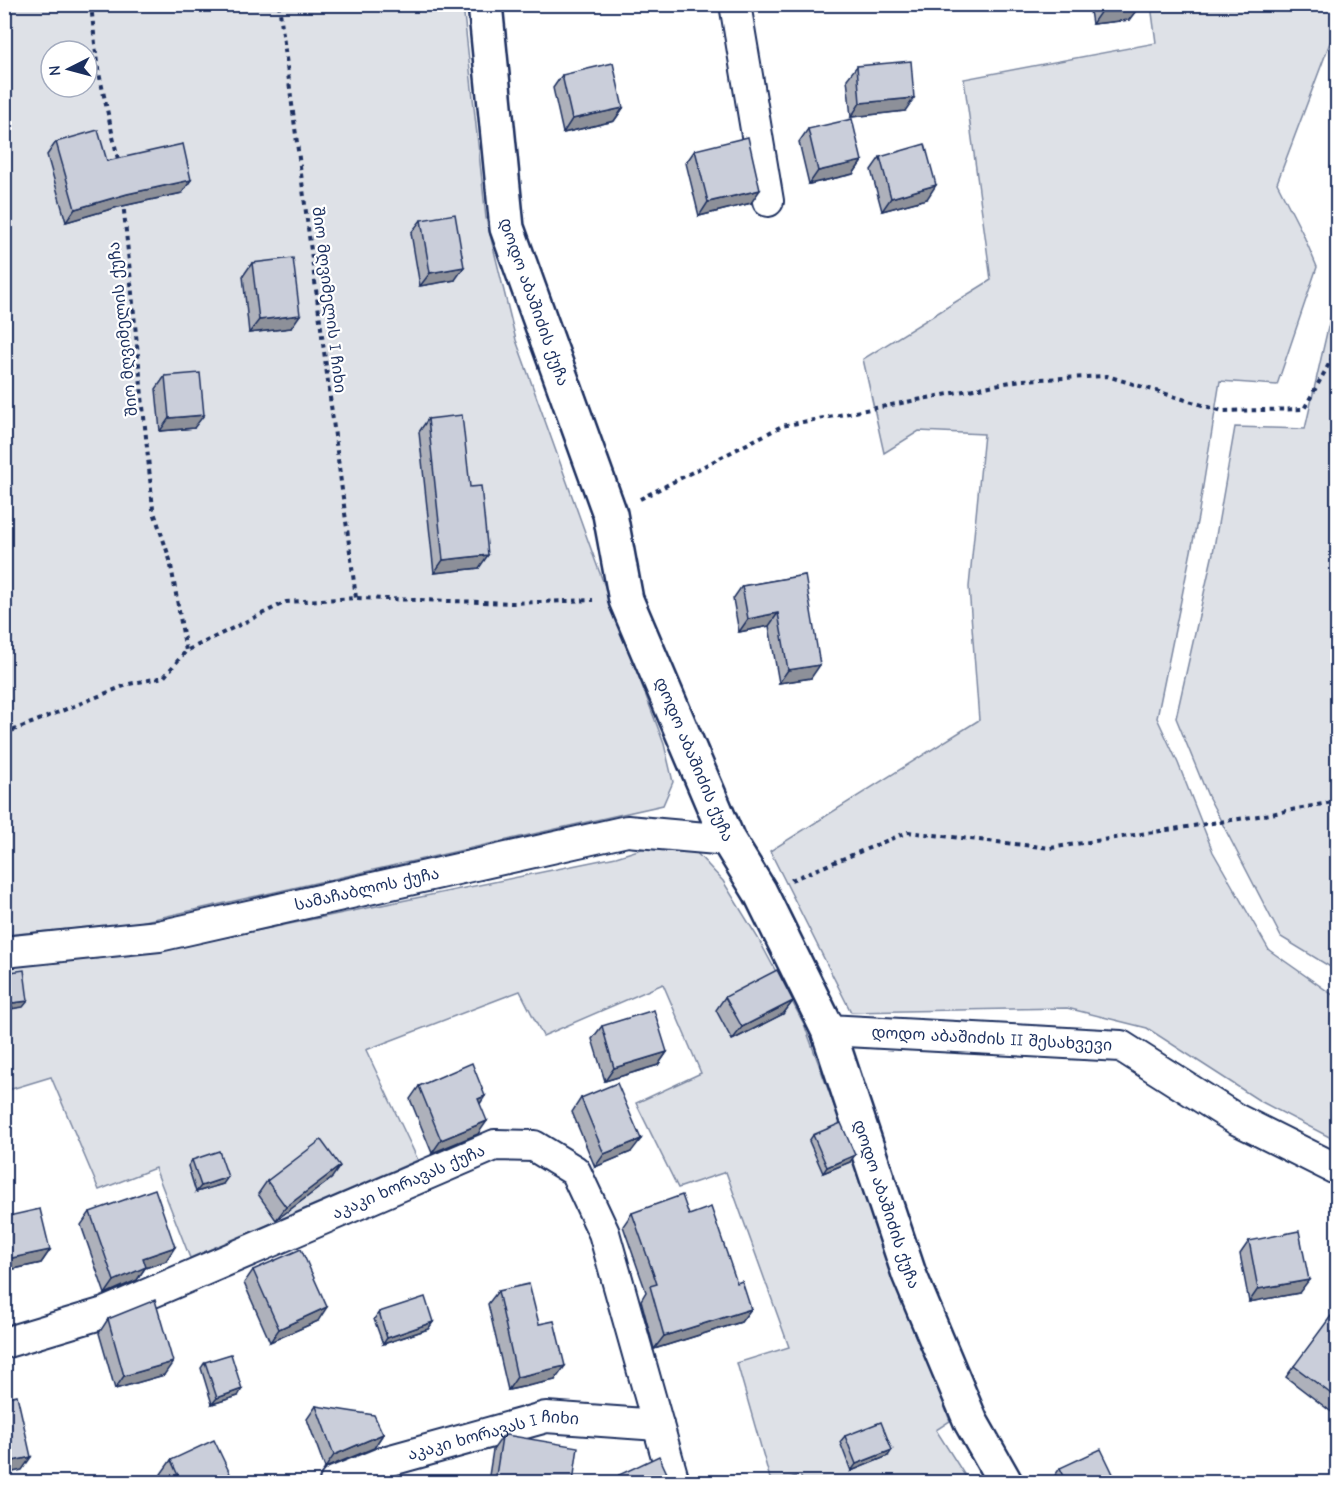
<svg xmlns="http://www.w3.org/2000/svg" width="1342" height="1487" font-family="'Comic Neue','Noto Sans Georgian',sans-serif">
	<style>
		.green { fill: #dee1e7; stroke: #7c88a2; stroke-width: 1.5; fill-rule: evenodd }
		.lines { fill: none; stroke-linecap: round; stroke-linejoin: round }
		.minor-casing { stroke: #1b2f5e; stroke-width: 34 }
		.tertiary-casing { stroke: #1b2f5e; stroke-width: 38 }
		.path { stroke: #1b2f5e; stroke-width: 4; stroke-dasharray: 4.5 4.5; stroke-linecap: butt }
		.minor { stroke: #fff; stroke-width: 30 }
		.tertiary { stroke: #fff; stroke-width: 33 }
		.wall { fill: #aeb1bb; stroke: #1b2f5e; stroke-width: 1.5 }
		.shaded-wall { fill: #8d9099; stroke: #1b2f5e; stroke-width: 1.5 }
		.building { fill: #caceda; stroke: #1b2f5e; stroke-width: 1.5 }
		.labels { text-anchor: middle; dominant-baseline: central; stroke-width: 4.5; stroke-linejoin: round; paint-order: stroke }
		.street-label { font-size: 16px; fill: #1b2f5e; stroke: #fff }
	</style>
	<rect width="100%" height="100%" fill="#fff"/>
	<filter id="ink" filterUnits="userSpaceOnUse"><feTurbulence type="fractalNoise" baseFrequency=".0167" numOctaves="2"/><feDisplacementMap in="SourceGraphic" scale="12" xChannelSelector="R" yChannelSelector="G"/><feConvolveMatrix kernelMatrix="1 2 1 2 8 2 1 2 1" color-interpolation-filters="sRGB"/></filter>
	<g filter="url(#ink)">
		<g class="green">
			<path d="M5,5H463L486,218L516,340L595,560L664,744L673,782L663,805L136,923L5,935ZM51,51H87V87H51Z"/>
			<polygon points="1151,5 1337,5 1337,24 1277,183 1303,234 1317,267 1277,385 1220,381 1198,517 1157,718 1178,763 1213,852 1269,950 1337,998 1337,1141 1260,1101 1147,1028 1067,1008 851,1012 770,851 979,720 969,587 984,434 919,431 884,453 863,359 991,280 964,79 1156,43"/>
			<polygon points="1337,288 1338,971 1337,971 1281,937 1208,796 1176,718 1213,553 1235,427 1305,429"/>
			<polygon points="651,846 694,850 723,881 758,938 804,1024 950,1421 936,1430 969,1482 803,1482 800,1475 778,1482 771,1482 737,1363 789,1347 726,1172 678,1188 636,1103 701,1073 663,984 543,1036 520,991 366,1050 418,1160 190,1258 155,1168 99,1190 51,1077 5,1091 4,965 69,957 172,948 616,857"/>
		</g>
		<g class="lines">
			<defs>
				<g id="minor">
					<polyline points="735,4 768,201"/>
					<path id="s1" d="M4,952L159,936L627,831L728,840"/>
					<path id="s2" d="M828,1030L1121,1046L1236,1119L1338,1170"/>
					<path id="s3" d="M4,1343L104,1313L495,1145L534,1146L575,1171L604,1233L674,1482"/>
					<path id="s4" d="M335,1482L384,1462L546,1417L658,1425"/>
				</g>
				<g id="tertiary">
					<path id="s5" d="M485,4L507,228L610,514L626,600L728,840L760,892L828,1030L909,1274L971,1422L1005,1482"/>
				</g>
			</defs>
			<use href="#minor" class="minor-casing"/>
			<use href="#tertiary" class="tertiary-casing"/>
			<g class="path">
				<polyline points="91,4 97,64 119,164"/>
				<polyline points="279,4 356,598"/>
				<polyline points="123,201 153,509 170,560 186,651"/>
				<polyline points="640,499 782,426 1021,380 1107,376 1222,411 1304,409 1338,348"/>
				<polyline points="4,734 129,684 164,677 186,651 286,602 356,598 513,603 593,600"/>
				<polyline points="791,880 908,832 1050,848 1271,814 1338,801"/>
			</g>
			<use href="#minor" class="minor"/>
			<use href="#tertiary" class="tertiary"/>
		</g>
		<g class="wall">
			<polygon points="1089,4 1138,4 1129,20 1092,24"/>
			<polygon points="857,66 905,111 851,117 847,79"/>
			<polygon points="562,75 623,108 614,121 563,133 553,88"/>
			<polygon points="808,129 862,161 853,174 809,184 799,142"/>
			<polygon points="56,142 107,161 182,193 118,207 66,222 47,155"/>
			<polygon points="695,150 751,203 699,216 686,163"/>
			<polygon points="880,157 927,199 882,211 871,170"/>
			<polygon points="421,220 455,280 420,286 411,233"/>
			<polygon points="252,263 291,328 249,333 243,276"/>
			<polygon points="165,376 194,428 160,431 156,389"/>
			<polygon points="428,419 479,568 434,573 419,432"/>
			<polygon points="805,575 811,678 779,683 769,626 739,632 733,599 742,586"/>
			<polygon points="725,997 793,1001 783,1014 732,1040 716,1010"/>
			<polygon points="602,1026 667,1052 658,1065 605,1081 592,1039"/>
			<polygon points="419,1086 480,1104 478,1134 432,1153 410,1099"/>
			<polygon points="581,1098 631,1152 595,1167 572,1112"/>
			<polygon points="813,1135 850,1162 823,1173 809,1141"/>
			<polygon points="192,1160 223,1184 196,1192 188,1166"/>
			<polygon points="331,1179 276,1220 258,1194 267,1181"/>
			<polygon points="90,1212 166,1261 145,1268 137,1280 105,1294 81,1225"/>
			<polygon points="632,1213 689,1215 737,1283 751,1309 741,1322 654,1349 641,1300 646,1292 623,1226"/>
			<polygon points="4,1217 50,1250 41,1263 4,1271"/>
			<polygon points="1249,1241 1299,1293 1249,1302 1240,1254"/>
			<polygon points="253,1270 318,1321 270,1342 244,1283"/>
			<polygon points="498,1291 539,1324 555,1380 508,1390 488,1304"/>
			<polygon points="379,1312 433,1322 428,1329 383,1344 374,1319"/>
			<polygon points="108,1319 164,1375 115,1389 99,1333"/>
			<polygon points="1338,1320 1338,1417 1286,1377 1294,1366"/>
			<polygon points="205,1362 238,1396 212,1404 201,1368"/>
			<polygon points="316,1406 383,1434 374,1448 325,1468 307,1419"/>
			<polygon points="845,1436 888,1456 851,1471 840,1442"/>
			<polygon points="502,1437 573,1482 488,1482 493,1450"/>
			<polygon points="171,1460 234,1482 166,1482 161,1474"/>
			<polygon points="1060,1468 1117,1482 1052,1482 1051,1481"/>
			<polygon points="619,1475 671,1482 614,1482"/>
		</g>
		<g class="shaded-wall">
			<polygon points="1139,7 1129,20 1092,24 1101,11"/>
			<polygon points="914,98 905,111 851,117 860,103"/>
			<polygon points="623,108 614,121 563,133 572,119"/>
			<polygon points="862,161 853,174 809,184 818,171"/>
			<polygon points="191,180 182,193 118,207 66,222 75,209 127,194"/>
			<polygon points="936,185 927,199 882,211 891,198"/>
			<polygon points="760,190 751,203 699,216 708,202"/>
			<polygon points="464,267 455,280 420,286 430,273"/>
			<polygon points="300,315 291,328 249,333 259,320"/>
			<polygon points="204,415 194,428 160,431 169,418"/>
			<polygon points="488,555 479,568 434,573 443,560"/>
			<polygon points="778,613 769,626 739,632 748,619"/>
			<polygon points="820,665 811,678 779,683 788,670"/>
			<polygon points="28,1001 23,1007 4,1010 4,1004"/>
			<polygon points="793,1001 783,1014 732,1040 742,1027"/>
			<polygon points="667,1052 658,1065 605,1081 614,1068"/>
			<polygon points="485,1096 476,1110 478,1099"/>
			<polygon points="487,1121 478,1134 432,1153 441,1140"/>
			<polygon points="641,1139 631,1152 595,1167 604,1154"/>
			<polygon points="855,1155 850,1162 823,1173 827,1167"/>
			<polygon points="340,1166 331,1179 276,1220 286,1207"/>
			<polygon points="228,1177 223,1184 196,1192 201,1186"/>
			<polygon points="175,1247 166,1261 145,1268 137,1280 105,1294 114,1281 143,1258"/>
			<polygon points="50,1250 41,1263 4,1271 4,1263 7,1259"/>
			<polygon points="1309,1280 1299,1293 1249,1302 1258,1289"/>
			<polygon points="327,1307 318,1321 270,1342 279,1329"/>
			<polygon points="751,1309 741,1322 654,1349 664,1336"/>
			<polygon points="433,1322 428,1329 383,1344 387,1338"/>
			<polygon points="173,1362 164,1375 115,1389 124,1376"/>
			<polygon points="565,1366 555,1380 508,1390 517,1377"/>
			<polygon points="242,1389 238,1396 212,1404 217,1398"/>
			<polygon points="383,1434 374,1448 325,1468 334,1455"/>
			<polygon points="892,1450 888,1456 851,1471 856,1464"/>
			<polygon points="31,1457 22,1470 4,1474 4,1463"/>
		</g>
		<g class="building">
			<polygon points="1100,4 1138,4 1139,7 1101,11"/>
			<polygon points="911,61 914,98 860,103 857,66"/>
			<polygon points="613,63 623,108 572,119 562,75"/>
			<polygon points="852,119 862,161 818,171 808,129"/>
			<polygon points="98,130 107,161 183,144 191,180 127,194 75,209 56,142"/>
			<polygon points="748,137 760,190 708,202 695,150"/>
			<polygon points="925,144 936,185 891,198 880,157"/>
			<polygon points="455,214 464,267 430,273 421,220"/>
			<polygon points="293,258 300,315 259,320 252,263"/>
			<polygon points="200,373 204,415 169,418 165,376"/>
			<polygon points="462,415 470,487 481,486 488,555 443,560 428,419"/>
			<polygon points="805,575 820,665 788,670 778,613 748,619 742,586"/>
			<polygon points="24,970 28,1001 4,1004 4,973"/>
			<polygon points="777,970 793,1001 742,1027 725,997"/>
			<polygon points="654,1010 667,1052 614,1068 602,1026"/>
			<polygon points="472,1063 485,1096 478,1099 487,1121 441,1140 419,1086"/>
			<polygon points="617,1083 641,1139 604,1154 581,1098"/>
			<polygon points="841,1123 855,1155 827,1167 813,1135"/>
			<polygon points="321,1140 340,1166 286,1207 267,1181"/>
			<polygon points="219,1151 228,1177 201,1186 192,1160"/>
			<polygon points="155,1189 175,1247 143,1258 146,1267 114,1281 90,1212"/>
			<polygon points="682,1195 689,1215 711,1207 737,1283 742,1281 751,1309 664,1336 650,1286 657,1284 632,1213"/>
			<polygon points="40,1209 50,1250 7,1259 4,1248 4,1217"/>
			<polygon points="1299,1231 1309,1280 1258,1289 1249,1241"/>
			<polygon points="301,1249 327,1307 279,1329 253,1270"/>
			<polygon points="529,1284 539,1324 554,1321 565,1366 517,1377 498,1291"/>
			<polygon points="425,1297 433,1322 387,1338 379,1312"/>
			<polygon points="155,1300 173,1362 124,1376 108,1319"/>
			<polygon points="1331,1316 1338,1320 1338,1399 1294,1366"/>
			<polygon points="231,1354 242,1389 217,1398 205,1362"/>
			<polygon points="17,1395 31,1457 4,1463 4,1398"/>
			<polygon points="316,1406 374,1415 383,1434 334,1455"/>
			<polygon points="881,1422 892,1450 856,1464 845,1436"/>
			<polygon points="506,1435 578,1447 573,1482 495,1482 502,1437"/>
			<polygon points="214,1440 234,1482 181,1482 171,1460"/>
			<polygon points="1101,1449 1117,1482 1067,1482 1060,1468"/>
			<polygon points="659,1456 671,1482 623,1482 619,1475"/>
			<polygon points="1314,1478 1316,1482 1307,1482"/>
		</g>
	</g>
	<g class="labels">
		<g class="street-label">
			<text transform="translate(329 300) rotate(83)">შიო მღვიმელის I ჩიხი</text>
			<text stroke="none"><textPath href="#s5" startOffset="304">დოდო აბაშიძის ქუჩა</textPath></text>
			<text transform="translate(123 329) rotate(-96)">შიო მღვიმელის ქუჩა</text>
			<text stroke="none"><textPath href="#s5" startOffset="790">დოდო აბაშიძის ქუჩა</textPath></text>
			<text stroke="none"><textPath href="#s1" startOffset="369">სამაჩაბლოს ქუჩა</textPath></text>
			<text stroke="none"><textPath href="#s2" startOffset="164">დოდო აბაშიძის II შესახვევი</textPath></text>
			<text stroke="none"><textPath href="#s3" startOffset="436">აკაკი ხორავას ქუჩა</textPath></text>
			<text stroke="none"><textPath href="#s5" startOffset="1276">დოდო აბაშიძის ქუჩა</textPath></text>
			<text stroke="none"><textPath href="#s4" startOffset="166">აკაკი ხორავას I ჩიხი</textPath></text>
		</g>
	</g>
	<rect width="1342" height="1487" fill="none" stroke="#fff" stroke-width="24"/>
	<rect x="12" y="12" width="1318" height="1463" fill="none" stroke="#1b2f5e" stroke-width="2" filter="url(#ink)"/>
	<g transform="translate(69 69) rotate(264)"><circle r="28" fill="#ffffff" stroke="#a4acbf" stroke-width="1.5"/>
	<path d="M0-4.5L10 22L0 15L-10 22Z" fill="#1b2f5e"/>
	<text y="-9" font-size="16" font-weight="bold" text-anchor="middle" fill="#1b2f5e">N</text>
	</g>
</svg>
